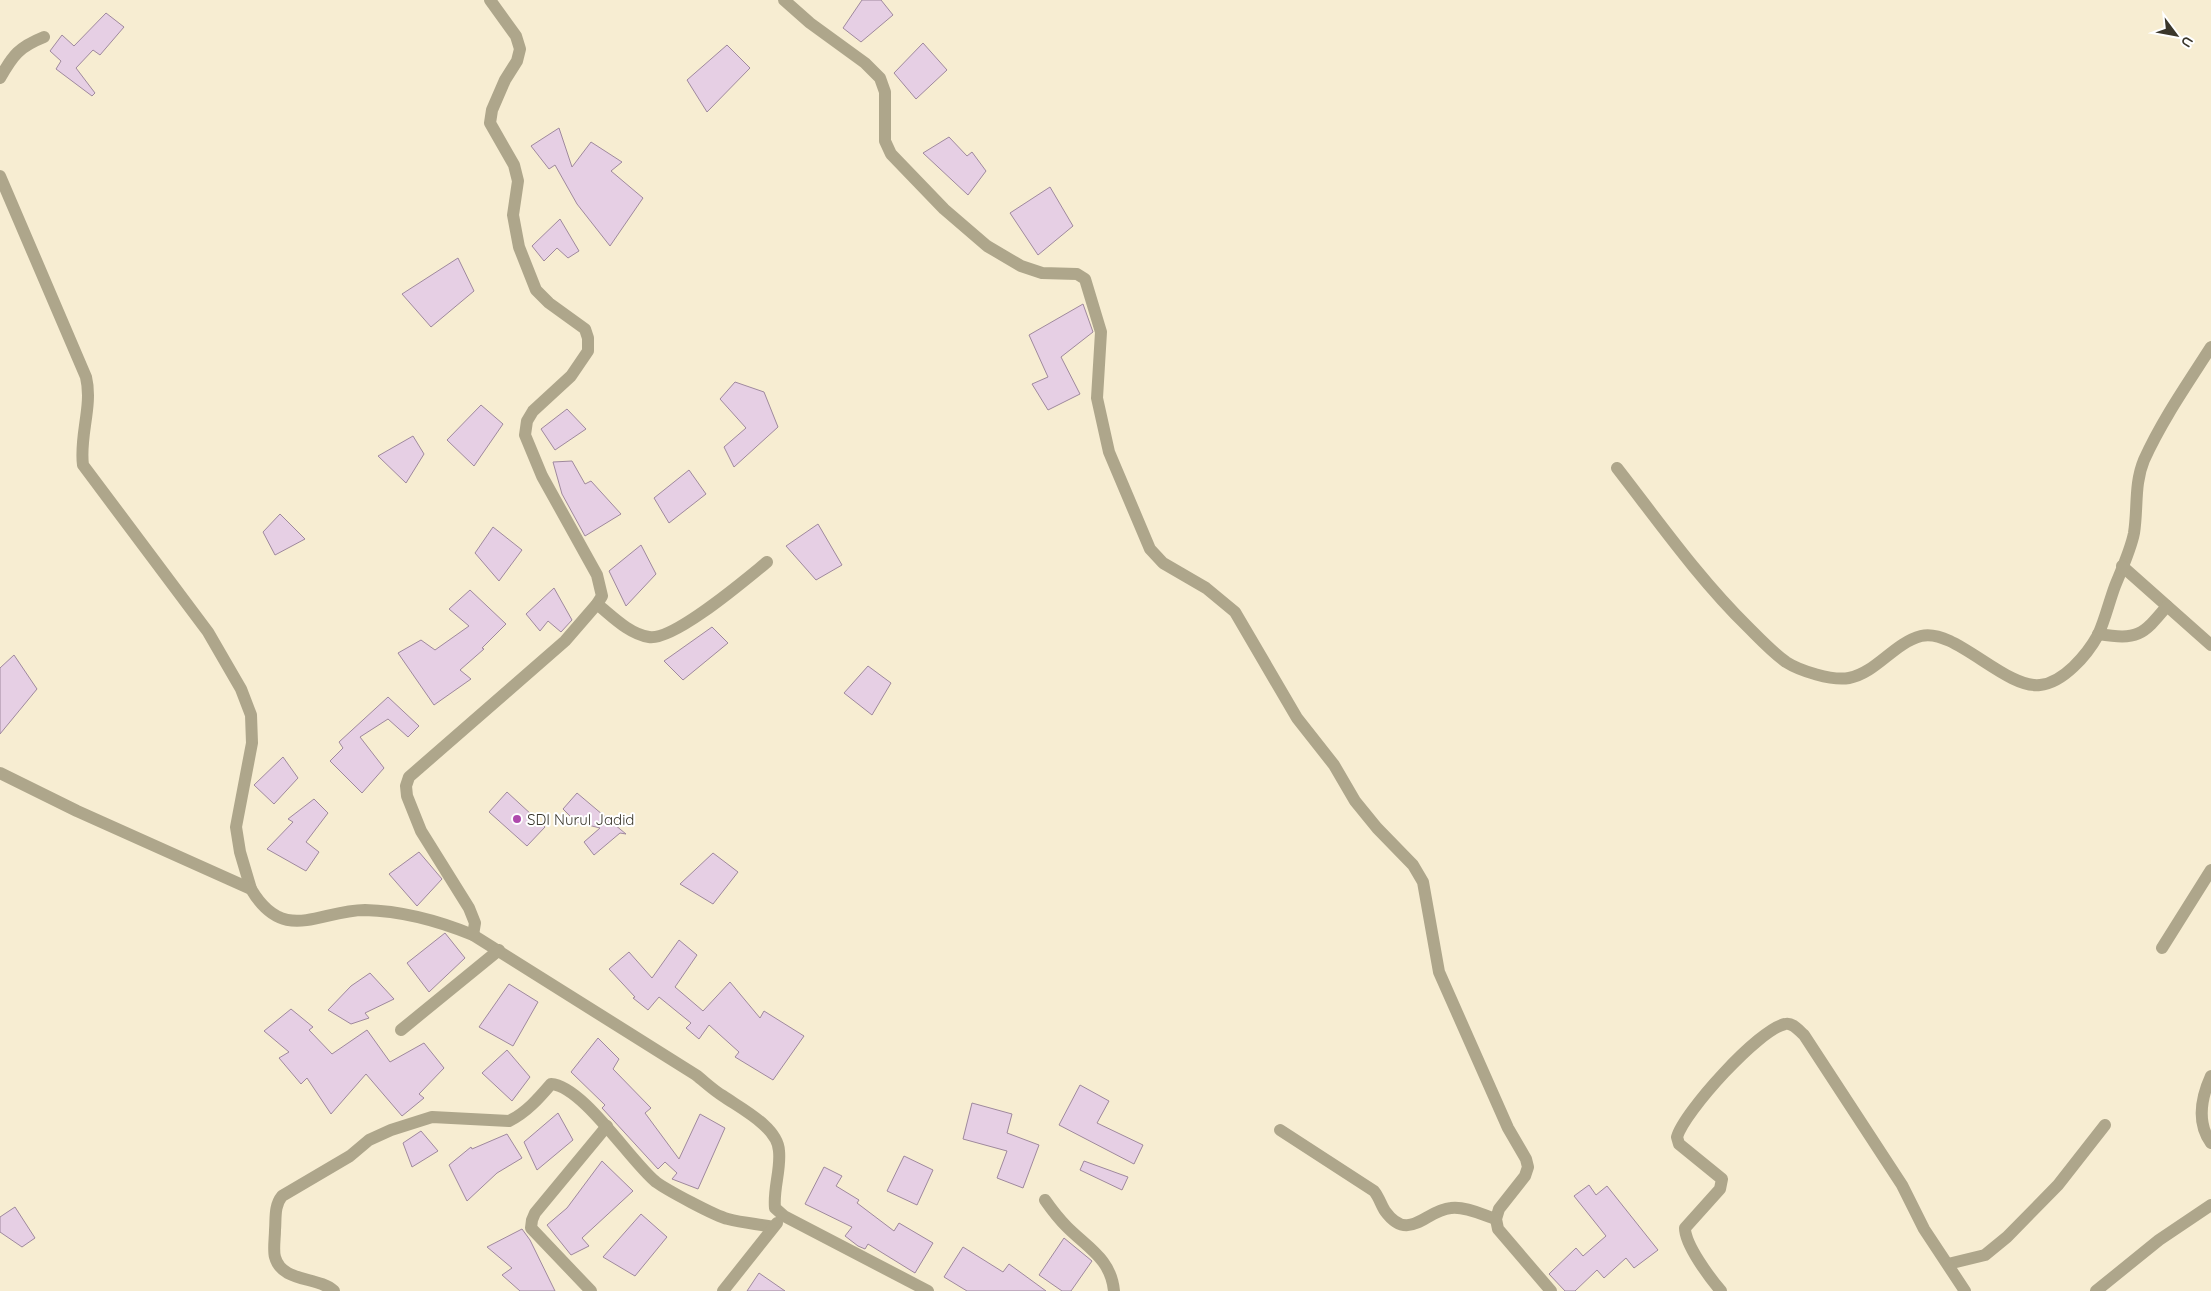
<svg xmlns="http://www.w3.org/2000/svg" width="2211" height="1291" font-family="Quicksand,sans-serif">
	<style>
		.building { fill: #e6cfe4; stroke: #9f899d }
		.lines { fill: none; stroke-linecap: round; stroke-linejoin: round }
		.minor { stroke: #aea68b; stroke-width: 12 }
		.poi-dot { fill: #af49ad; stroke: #fff; stroke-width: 2 }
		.labels { text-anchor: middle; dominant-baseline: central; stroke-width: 4; stroke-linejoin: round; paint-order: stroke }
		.poi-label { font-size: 15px; fill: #3a362b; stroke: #fff; text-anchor: start }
	</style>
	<rect width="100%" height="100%" fill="#f7edd2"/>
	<g class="building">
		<polygon points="862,0 881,0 893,15 861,42 843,28"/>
		<polygon points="106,13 124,27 100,55 93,50 76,68 95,93 92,96 56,69 61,61 50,51 62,35 74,46"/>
		<polygon points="923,43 947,70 916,99 894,73"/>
		<polygon points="727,45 750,68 707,112 687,80"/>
		<polygon points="559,128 572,167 591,142 622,162 611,171 643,198 610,246 577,204 555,165 549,169 531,146"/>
		<polygon points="949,137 967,156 972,152 986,171 968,195 923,153"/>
		<polygon points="1050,187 1073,226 1038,255 1010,213"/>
		<polygon points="560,219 579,251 568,258 557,248 544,261 532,246"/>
		<polygon points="458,258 474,291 431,327 402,294"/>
		<polygon points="1083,304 1093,332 1061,357 1080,394 1048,410 1032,384 1048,377 1029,335"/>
		<polygon points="735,382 764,392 778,427 734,467 724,447 746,428 720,399"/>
		<polygon points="481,405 503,424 474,466 447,440"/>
		<polygon points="567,409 586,429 555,450 541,429"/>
		<polygon points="413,436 424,454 406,483 378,456"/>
		<polygon points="572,461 585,484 591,481 621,514 585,536 562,494 553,462"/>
		<polygon points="689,470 706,494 669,523 654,498"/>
		<polygon points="280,514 305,539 275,555 263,532"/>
		<polygon points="818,524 842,565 816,580 786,546"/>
		<polygon points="493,527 522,550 499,581 475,553"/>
		<polygon points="641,545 656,574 626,606 609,571"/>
		<polygon points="554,588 572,620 561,632 548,621 540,631 526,614"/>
		<polygon points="470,590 506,624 482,648 484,649 460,670 471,679 434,705 398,653 421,640 435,650 469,626 449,609"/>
		<polygon points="712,627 728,643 683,680 664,661"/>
		<polygon points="14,655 37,689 0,734 0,668"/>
		<polygon points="868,666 891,683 872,715 844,693"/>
		<polygon points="388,697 419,726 408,737 388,719 360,737 384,768 362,793 330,761 343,748 339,742"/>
		<polygon points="283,757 298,778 274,804 254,785"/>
		<polygon points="507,792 545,827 527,846 489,812"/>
		<polygon points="577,793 609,820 626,834 620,833 594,855 584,842 600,828 576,822 563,809"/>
		<polygon points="314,799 328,813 306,842 319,852 306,871 267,849 293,822 288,819"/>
		<polygon points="419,852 442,879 417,906 389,874"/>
		<polygon points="713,853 738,872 713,904 680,884"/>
		<polygon points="445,933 465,958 429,992 407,963"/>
		<polygon points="679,940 697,955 675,987 703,1011 730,982 760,1018 764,1011 804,1036 773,1080 735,1057 739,1052 709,1025 699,1039 686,1028 691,1023 659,997 648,1010 633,998 635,997 609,969 629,952 652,978"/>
		<polygon points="370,973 394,999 365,1013 369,1018 351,1024 328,1010 351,986"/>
		<polygon points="509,984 538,1002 513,1046 479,1027"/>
		<polygon points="291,1009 313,1027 309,1030 332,1054 367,1030 390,1062 424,1043 444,1068 419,1094 424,1098 402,1116 366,1074 331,1114 307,1078 301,1084 279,1058 289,1052 264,1031"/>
		<polygon points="598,1038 619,1059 613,1069 651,1108 645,1113 679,1159 700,1114 725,1128 698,1189 672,1179 677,1173 665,1162 658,1169 602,1108 605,1105 571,1072"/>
		<polygon points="507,1050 530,1077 512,1101 482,1073"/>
		<polygon points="1080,1085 1109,1101 1097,1123 1143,1145 1134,1164 1059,1125"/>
		<polygon points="972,1103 1012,1114 1007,1133 1039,1145 1023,1188 997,1178 1007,1151 963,1139"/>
		<polygon points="558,1113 573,1140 537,1170 524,1142"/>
		<polygon points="421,1131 438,1151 412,1167 403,1143"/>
		<polygon points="507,1134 522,1158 497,1173 467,1201 449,1165 471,1147 472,1149"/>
		<polygon points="904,1156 933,1170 917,1205 887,1191"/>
		<polygon points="602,1161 633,1191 582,1238 589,1246 571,1255 547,1225 567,1208"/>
		<polygon points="1084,1161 1128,1177 1122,1190 1080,1170"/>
		<polygon points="824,1167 842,1176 836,1186 859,1200 857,1203 894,1231 899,1223 933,1243 915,1273 868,1244 865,1249 858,1246 845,1236 852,1227 805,1204"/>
		<polygon points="1589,1185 1596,1195 1607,1186 1658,1250 1634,1268 1626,1258 1604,1278 1597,1270 1575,1291 1565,1291 1549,1274 1576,1248 1583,1256 1606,1236 1574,1196"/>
		<polygon points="15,1207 35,1238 22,1247 0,1232 0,1217"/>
		<polygon points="641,1214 667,1237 635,1276 603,1257"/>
		<polygon points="522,1229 530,1240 555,1291 520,1291 502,1275 512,1268 487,1247"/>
		<polygon points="1064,1238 1092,1261 1071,1291 1062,1291 1039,1275"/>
		<polygon points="963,1247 1003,1272 1009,1264 1046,1291 967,1291 944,1277"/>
		<polygon points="759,1273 785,1291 747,1291"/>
	</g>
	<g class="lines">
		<g class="minor">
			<polyline points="784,0 810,23 865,63 880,78 885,92 885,141 891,154 944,209 987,246 1021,266 1042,273 1077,274 1085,279 1101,332 1097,398 1109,452 1150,549 1163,563 1206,588 1235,612 1297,718 1334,765 1355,801 1377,828 1413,865 1423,882 1439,972 1508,1128 1526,1159 1528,1167 1525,1176 1499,1209 1496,1219 1498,1229 1551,1291"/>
			<path d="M0,78C13,55 19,47 44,37"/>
			<path d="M0,176L86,377C93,406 79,436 83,465L208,632L241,689L251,715L252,743L236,827L240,852L251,889"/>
			<path d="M1617,468C1659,522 1699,579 1748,627C1760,639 1772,652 1786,662C1800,671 1832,681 1849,678C1876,673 1894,643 1921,636C1954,627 2005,689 2040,685C2063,683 2087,655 2098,635C2105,620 2109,602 2115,586C2121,571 2131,549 2134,533C2138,508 2134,484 2144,460C2162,420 2188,383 2211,347"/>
			<polyline points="2122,566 2211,645"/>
			<path d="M597,604C612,616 629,634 649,637C674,641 746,579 767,562"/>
			<path d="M2098,634C2138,640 2142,636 2167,606"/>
			<path d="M0,773L77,811L251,889C284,945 319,910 365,910C402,911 439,921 473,935L696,1075C705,1082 713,1090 723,1096C740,1108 778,1127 779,1151C781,1170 773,1189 775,1208L784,1216L928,1291"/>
			<polyline points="473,935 475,923 469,908 421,831 407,796 406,786 409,777 565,641 597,604 602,596 597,575 542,476 525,435 527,421 533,411 571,376 588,351 588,338 585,329 549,303 536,290 519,247 513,215 518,181 514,165 490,123 492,110 505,80 517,61 520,49 516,36 490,0"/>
			<polyline points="2162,948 2211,870"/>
			<polyline points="401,1030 499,950"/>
			<path d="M2211,1076C2201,1098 2196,1122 2211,1143"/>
			<path d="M1280,1130L1374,1191C1379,1197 1381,1205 1385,1211C1409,1244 1425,1210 1451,1208C1465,1206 1483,1215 1496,1219"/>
			<path d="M1045,1200C1052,1210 1059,1219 1067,1227C1088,1248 1111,1259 1114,1291"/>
			<polyline points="1948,1264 1985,1255 2007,1237 2058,1185 2105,1125"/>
			<path d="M334,1291C318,1276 282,1283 275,1257C273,1250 275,1238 275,1230C276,1218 274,1206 282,1196L350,1156L369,1140L391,1130L432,1117L509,1121C526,1113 539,1098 551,1084C583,1086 631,1162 656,1182C667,1190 715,1216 728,1219C743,1223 758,1224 773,1227"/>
			<polyline points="591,1291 531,1228 532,1220 535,1213 607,1126"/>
			<polyline points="723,1291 777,1223"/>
			<path d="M1721,1291C1710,1278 1685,1245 1685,1228L1720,1189L1722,1179L1679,1144L1677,1137C1684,1112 1759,1029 1785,1024C1793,1022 1799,1031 1804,1035L1902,1185L1924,1229L1965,1291"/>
			<polyline points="2096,1291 2159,1240 2211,1205"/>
		</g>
	</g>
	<circle class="poi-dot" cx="517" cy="819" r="5"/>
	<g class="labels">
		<g class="poi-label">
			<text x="527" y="819">SDI Nurul Jadid</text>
		</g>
	</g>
	<g transform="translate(2176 35) rotate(122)" stroke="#ffffff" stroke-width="4" paint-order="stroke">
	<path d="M0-4L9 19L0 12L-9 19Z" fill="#3a362b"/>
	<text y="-8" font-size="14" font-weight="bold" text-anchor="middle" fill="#3a362b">U</text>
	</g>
</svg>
